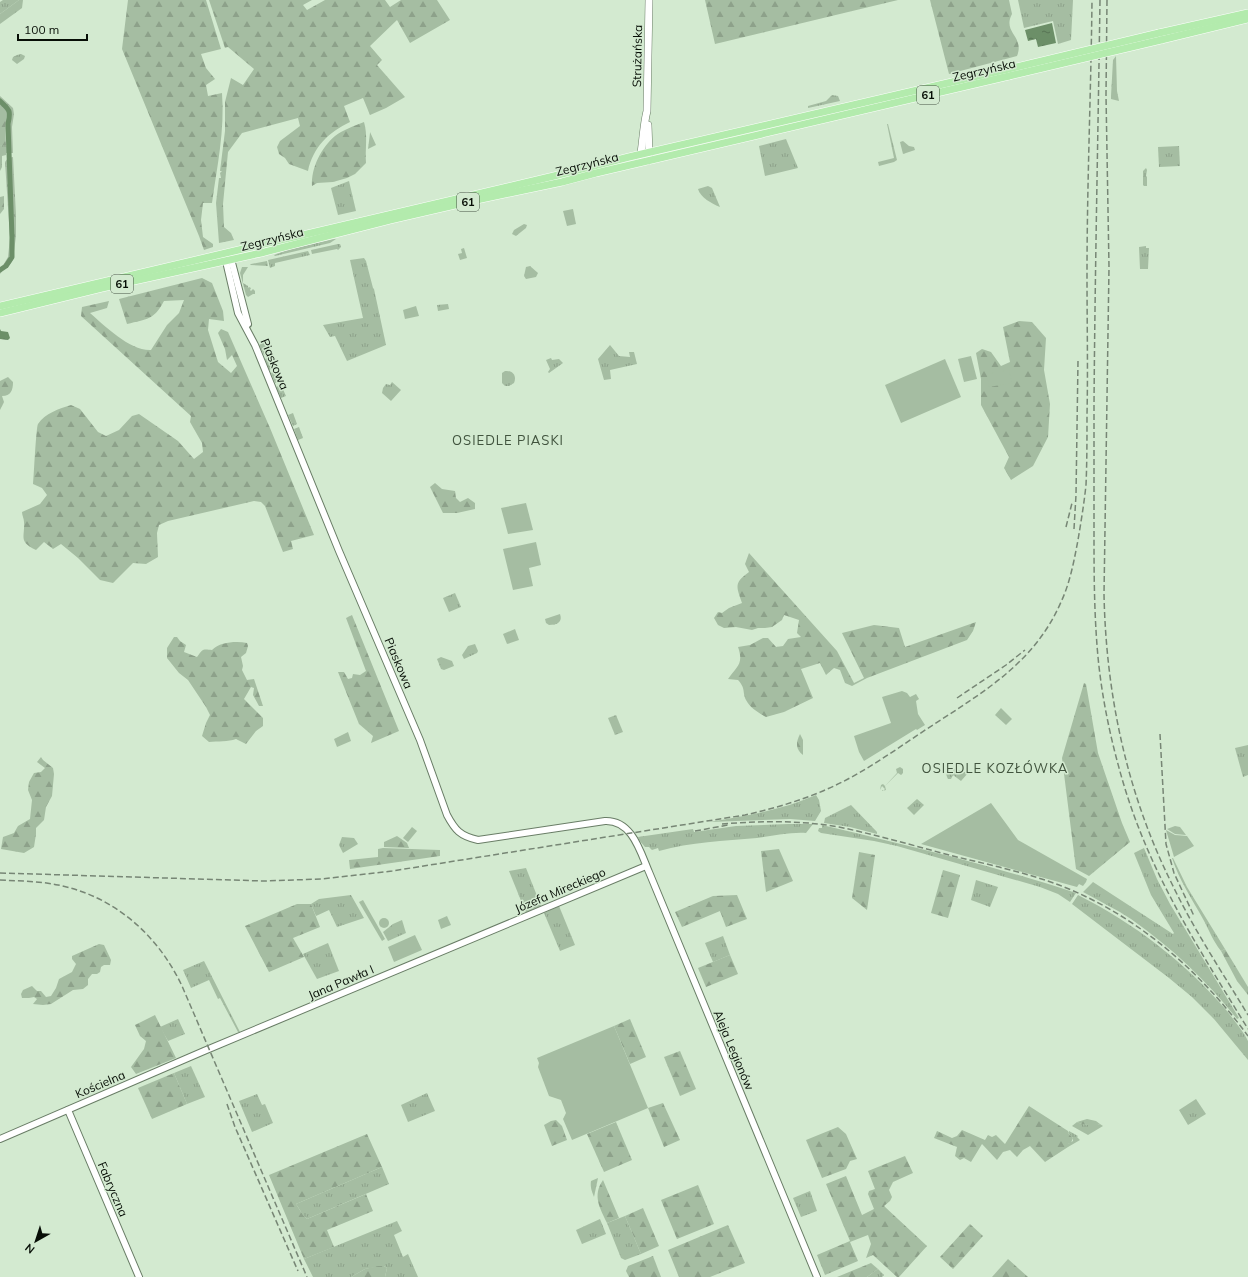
<svg xmlns="http://www.w3.org/2000/svg" width="1248" height="1277" font-family="Mulish,sans-serif">
	<style>
		.grass { fill: url(#grass-tufts) }
		.forest { fill: url(#forest-firs) }
		.garden { fill: #a5bda2 }
		.water { fill: url(#water-ripples) }
		.lines { fill: none; stroke-linecap: round; stroke-linejoin: round }
		.canal { stroke: #6c8f68; stroke-width: 5 }
		.tertiary-casing { stroke: #697d66; stroke-width: 8 }
		.secondary-casing { stroke: #697d66; stroke-width: 8 }
		.primary-casing { stroke: #fff; stroke-width: 8 }
		.tertiary { stroke: #fff; stroke-width: 6 }
		.secondary { stroke: #fff; stroke-width: 7 }
		.primary { stroke: #b3ebad; stroke-width: 7 }
		.rail { stroke: #778675; stroke-width: 1.5; stroke-dasharray: 6 3; stroke-linecap: butt }
		.primary-bridge-casing { stroke: #fff; stroke-width: 8; stroke-linecap: butt }
		.primary-bridge { stroke: #b3ebad; stroke-width: 7 }
		.labels { text-anchor: middle; dominant-baseline: central; stroke-width: 3; stroke-linejoin: round; paint-order: stroke }
		.shield { fill: #d3ead0; stroke: #445043; stroke-width: 1 }
		.shield-label { font-size: 11px; font-weight: bold; fill: #070e06 }
		.street-label { font-size: 12px; fill: #070e06; stroke: #d3ead0 }
		.neighbourhood-label { font-size: 13px; letter-spacing: 1px; fill: #41543e; stroke: #d3ead0 }
	</style>
	<defs>
		<pattern id="grass-tufts" width="24" height="20" patternUnits="userSpaceOnUse"><rect width="24" height="20" fill="#a5bda2"/><path d="M3 7l-1-3M5 7V3M7 7l1-3M15 17l-1-3M17 17v-4M19 17l1-3" fill="none" stroke="#8da18a"/></pattern>
		<pattern id="forest-firs" width="22" height="20" patternUnits="userSpaceOnUse"><rect width="22" height="20" fill="#a5bda2"/><path d="M5 1l3.5 6h-7zM16 11l3.5 6h-7z" fill="#8da18a"/></pattern>
		<pattern id="water-ripples" width="26" height="14" patternUnits="userSpaceOnUse"><rect width="26" height="14" fill="#6c8f68"/><path d="M2 4q2-2 4 0t4 0M15 11q2-2 4 0t4 0" fill="none" stroke="#577354"/></pattern>
	</defs>
	<rect width="100%" height="100%" fill="#d3ead0"/>
	<g class="grass">
		<polygon points="3,0 19,0 0,14 0,2"/>
		<polygon points="1018,0 1073,0 1071,40 1058,44 1053,21 1024,28"/>
		<polygon points="21,54 25,56 24,59 17,64 12,60 13,57 17,55"/>
		<polygon points="1116,56 1117,91 1119,101 1111,99 1111,96 1113,60"/>
		<polygon points="832,95 838,96 840,101 808,108 808,106 826,101"/>
		<polygon points="0,96 13,108 14,114 12,127 13,153 6,153 6,155 2,156 2,167 0,171 0,146 6,144 5,128 7,115 0,104"/>
		<polygon points="887,124 888,124 897,160 894,162 879,166 878,162 894,158"/>
		<polygon points="370,132 376,145 368,149 370,133"/>
		<polygon points="786,139 798,168 765,176 759,146"/>
		<polygon points="903,141 909,146 914,147 915,150 903,154 900,142"/>
		<polygon points="1179,146 1180,166 1159,167 1158,147"/>
		<polygon points="13,157 16,215 16,236 13,259 11,263 5,269 4,269 0,274 0,267 2,267 8,257 10,238 5,162 8,158"/>
		<polygon points="1146,168 1147,170 1146,176 1147,177 1147,186 1144,186 1143,185 1143,171"/>
		<polygon points="349,181 356,211 338,215 331,188"/>
		<path d="M708,186L712,188L720,207C712,204 700,197 698,189Z"/>
		<polygon points="524,224 527,225 526,228 516,236 512,234 514,230"/>
		<polygon points="334,239 336,239 330,243 275,256 274,255 287,250"/>
		<polygon points="338,244 340,244 341,247 338,250 337,249 312,254 311,250"/>
		<polygon points="1146,246 1146,248 1149,248 1148,269 1140,269 1139,247"/>
		<polygon points="464,248 467,258 460,260 458,254 462,253 461,249"/>
		<polygon points="308,251 310,255 275,263 275,266 270,268 268,260"/>
		<polygon points="364,258 366,261 373,288 374,289 386,345 347,361 335,336 330,337 323,325 363,318 350,260"/>
		<polygon points="267,261 268,266 250,265 251,264"/>
		<polygon points="530,266 538,273 536,277 526,279 524,276 526,267"/>
		<polygon points="242,267 248,267 243,275 243,283 248,286 248,288 249,287 251,288 250,290 251,291 253,289 255,291 255,294 253,294 248,297 246,295 240,273"/>
		<polygon points="448,304 449,309 438,311 437,305"/>
		<polygon points="264,342 269,353 264,355 259,345"/>
		<polygon points="610,345 619,356 630,357 629,352 634,352 637,364 610,370 611,379 604,380 598,359"/>
		<polygon points="270,357 275,367 269,370 265,359"/>
		<polygon points="551,358 552,360 559,359 563,363 549,373 548,372 550,369 546,360"/>
		<polygon points="276,371 280,381 275,383 271,373"/>
		<path d="M505,371C513,370 517,376 514,383L509,386H505L502,383V373Z"/>
		<polygon points="392,382 401,390 391,401 382,393 383,388 386,384 390,385"/>
		<polygon points="281,385 286,396 281,398 276,387"/>
		<polygon points="293,413 297,424 293,426 288,415"/>
		<polygon points="299,427 303,438 298,440 294,429"/>
		<polygon points="455,593 461,607 449,612 443,598"/>
		<path d="M560,614C563,622 557,625 549,625L546,623L545,619Z"/>
		<polygon points="515,629 519,640 507,644 503,634"/>
		<polygon points="475,644 478,651 477,653 464,659 462,655 468,646"/>
		<polygon points="441,657 452,661 454,666 444,670 441,669 437,659"/>
		<polygon points="616,715 623,732 615,735 608,718"/>
		<polygon points="1248,745 1248,775 1243,777 1235,748"/>
		<polygon points="900,767 903,769 903,773 901,775 898,773 885,786 886,790 882,791 882,790 883,791 885,789 882,786 880,790 881,785 883,784 885,786 897,773 896,769"/>
		<path d="M949,767L968,773L961,781L953,775L951,779H948C946,775 945,771 949,767Z"/>
		<path d="M816,795L819,800L821,811L815,821L790,819L709,822C745,816 782,810 816,795Z"/>
		<polygon points="917,799 924,805 914,815 907,808"/>
		<polygon points="851,805 877,832 877,834 850,827 824,823 825,818"/>
		<path d="M788,824H813L806,833C790,832 773,836 757,838C724,841 691,842 659,851L658,848L652,850L649,847H645L639,840L638,837L693,829L694,832L736,826Z"/>
		<path d="M822,825C866,835 909,846 953,857C994,868 1035,879 1076,893L1070,902L1058,894L1040,887L897,846L874,841L821,833L818,831L819,828H822Z"/>
		<polygon points="342,837 354,838 358,844 343,853 339,845"/>
		<path d="M1144,848L1157,879L1170,904L1239,1018L1237,1019C1207,981 1171,947 1131,919C1116,909 1099,901 1083,892L1093,882L1173,934L1174,933L1151,895L1134,853Z"/>
		<path d="M1172,858H1173L1187,887L1225,949L1221,951C1213,941 1209,930 1203,919C1192,899 1179,880 1172,858Z"/>
		<polygon points="526,868 541,906 526,913 509,871"/>
		<polygon points="976,880 998,887 990,907 971,900"/>
		<polygon points="351,895 364,918 337,927 329,910 316,916 311,904 319,899"/>
		<path d="M1078,895C1134,923 1186,963 1227,1011C1233,1019 1244,1032 1248,1041C1248,1046 1248,1054 1248,1060L1214,1019L1192,997L1169,978L1072,904Z"/>
		<polygon points="559,906 575,945 560,951 544,913"/>
		<polygon points="402,920 406,933 388,941 383,932 393,924"/>
		<polygon points="723,936 730,955 713,962 705,943"/>
		<polygon points="328,943 339,971 317,979 303,954"/>
		<polygon points="204,961 240,1032 238,1032 220,998 218,999 209,980 191,988 183,970"/>
		<polygon points="178,1019 185,1034 168,1041 160,1027"/>
		<polygon points="191,1066 205,1097 187,1104 174,1073"/>
		<polygon points="427,1093 435,1111 408,1122 401,1105"/>
		<polygon points="257,1094 262,1105 265,1104 273,1123 252,1132 239,1101"/>
		<polygon points="1196,1099 1206,1114 1188,1125 1179,1110"/>
		<path d="M1077,1122C1082,1125 1095,1126 1100,1124L1103,1126L1088,1135L1072,1126Z"/>
		<polygon points="1069,1131 1078,1136 1077,1137 1080,1140 1068,1147 1068,1144 1073,1141 1073,1138 1068,1133"/>
		<polygon points="382,1167 389,1184 307,1219 303,1215 296,1204"/>
		<polygon points="810,1191 817,1211 801,1217 793,1198"/>
		<polygon points="625,1216 641,1254 625,1260 621,1258 607,1223"/>
		<polygon points="600,1219 606,1234 582,1244 576,1230"/>
		<polygon points="397,1221 402,1231 394,1235 403,1257 408,1254 418,1277 385,1277 387,1268 384,1266 365,1269 351,1277 313,1277 304,1259"/>
		<polygon points="878,1269 884,1275 882,1277 867,1277"/>
	</g>
	<g class="forest">
		<polygon points="19,0 23,0 22,8 0,24 0,14"/>
		<path d="M128,0H206L221,49L201,54L206,68L215,79L206,85L208,96L222,93C225,130 217,167 212,203H203L201,220L203,237L213,244V247L204,250L199,236L122,49Z"/>
		<path d="M209,0H312L303,5L307,10L325,0H385L390,7L401,0H437L450,20L410,43L397,20L370,46L382,60L377,65L405,97L386,108L370,115L363,98L344,106L350,122C329,132 313,147 308,171L289,164L285,158L279,154L277,147L280,141L300,126L298,118L242,133L228,152L223,204L224,227L231,233L234,240L219,243L216,203L219,178H221L220,173L222,171H220L225,131V102L231,78L243,85L254,69L228,47L225,48Z"/>
		<polygon points="705,0 898,0 715,44"/>
		<path d="M930,0H1009L1012,14C1002,33 1025,36 1017,56L949,74Z"/>
		<polygon points="0,104 7,111 7,115 5,128 6,145 0,146"/>
		<path d="M364,122C368,135 365,149 366,163L355,174L347,178L333,182L317,183L312,186C311,168 321,148 335,136C343,130 354,126 364,122Z"/>
		<polygon points="4,196 4,209 0,214 0,197"/>
		<path d="M202,278L212,283L223,311L224,321L209,319L208,330L218,362L231,373L237,366L232,355L227,360L225,349L218,333L221,329L228,332L270,428L314,535L291,541L293,549L283,552L265,506L261,502L254,501L168,521L159,525L157,533L158,557L146,564L133,563L113,583L100,580L78,558L61,544L53,549L44,542L36,550C18,541 25,538 24,522C24,519 22,515 22,512L40,504L47,495L42,488L33,484C34,475 36,427 38,424C45,413 59,409 71,405L80,409L98,432L106,436L119,430L132,416L139,414L178,441L194,459L203,452L202,443L190,422L191,416L81,316L82,307L109,301L107,308L90,313C105,326 130,351 151,350L167,325L179,313L184,300L164,301C154,320 147,319 127,324L119,299Z"/>
		<polygon points="1019,321 1032,322 1046,338 1044,370 1050,404 1048,437 1033,466 1011,480 1004,468 1009,457 981,405 981,379 976,353 982,349 991,352 1001,366 1010,362 1003,327"/>
		<path d="M8,377L13,382C13,390 11,396 2,396L4,402L0,410V381Z"/>
		<polygon points="435,483 442,489 455,491 456,498 460,502 468,498 475,503 475,509 457,513 443,513 430,487"/>
		<path d="M749,553L837,651L854,683L864,678L842,633L874,625L899,628L905,647L976,622L973,631L967,640L867,678L852,686L845,683L840,670L834,668L826,675L820,663L801,669L813,698L784,712L766,717C759,713 750,708 746,700C742,691 746,689 738,680L728,679C737,666 744,664 738,647L750,645L763,638H768L776,647L783,646L788,639L801,637L797,633L799,620L784,615L782,620L772,627L765,628H758L752,630L736,627L724,628L718,625L714,618L718,612L722,613L729,608L742,603C736,586 734,583 749,572L745,564Z"/>
		<polygon points="352,615 399,731 371,743 373,736 359,724 338,672 344,672 348,679 352,678 353,674 360,675 366,671 346,618"/>
		<path d="M174,637H177L180,641L186,645L184,652L197,657C203,649 202,649 212,650C220,642 236,641 247,643L248,646L246,653L241,657L243,666L242,670L247,680L254,679L263,706H259L253,695L254,688L251,687L244,699L263,718V726L256,731L246,744L236,739C228,742 218,741 209,742L202,736L206,723L210,715L206,707L188,680L179,673L167,658V648Z"/>
		<polygon points="1084,683 1086,684 1098,753 1122,823 1130,842 1089,876 1076,869 1062,758"/>
		<path d="M800,734L803,740V755C795,749 796,742 800,734Z"/>
		<polygon points="41,757 43,760 53,768 54,774 52,796 46,807 44,820 36,828 36,834 34,847 24,853 1,849 3,837 14,833 18,826 30,819 32,800 28,790 29,782 34,773 41,772 45,768 37,762"/>
		<polygon points="397,836 407,843 409,848 384,847 384,842"/>
		<polygon points="383,848 440,850 440,856 350,869 349,860 378,857 378,849"/>
		<polygon points="779,849 793,881 766,892 761,851"/>
		<polygon points="859,852 875,855 867,910 852,898"/>
		<polygon points="943,870 960,875 948,918 931,913"/>
		<polygon points="737,895 747,919 726,927 720,911 682,927 675,912 713,896"/>
		<polygon points="297,904 311,904 320,927 293,938 304,957 269,972 245,926"/>
		<polygon points="99,944 104,945 111,960 110,965 104,965 101,967 100,972 97,974 92,974 88,979 88,985 83,989 73,990 51,1004 43,1005 33,1004 37,999 34,997 29,998 22,998 21,994 23,990 32,986 37,991 41,991 46,997 51,996 56,988 59,979 72,972 76,964 72,959 72,956"/>
		<polygon points="1225,949 1248,987 1248,995 1237,981 1221,951"/>
		<polygon points="730,955 738,974 706,987 698,968"/>
		<polygon points="155,1015 176,1058 136,1074 131,1067 144,1049 146,1041 140,1036 135,1025"/>
		<polygon points="630,1019 646,1057 630,1064 614,1026"/>
		<polygon points="680,1051 696,1089 680,1096 664,1057"/>
		<polygon points="174,1073 187,1104 152,1119 138,1088"/>
		<polygon points="663,1103 680,1140 664,1147 648,1108"/>
		<polygon points="1029,1106 1068,1131 1068,1133 1073,1138 1071,1143 1068,1144 1068,1147 1045,1162 1030,1146 1023,1150 1017,1157 1010,1150 1003,1152 997,1160 982,1144 971,1162 964,1158 960,1160 955,1156 957,1147 934,1138 937,1131 952,1138 957,1136 962,1130 985,1140 988,1135 992,1137 996,1135 1005,1144"/>
		<path d="M1087,1119L1096,1121L1100,1124L1095,1126C1089,1125 1082,1125 1077,1122Z"/>
		<polygon points="556,1120 562,1126 567,1140 552,1146 544,1125 551,1121"/>
		<polygon points="616,1122 632,1160 604,1172 587,1134"/>
		<polygon points="838,1127 846,1134 857,1159 850,1161 846,1169 822,1178 806,1140"/>
		<polygon points="367,1134 382,1167 296,1204 303,1215 307,1219 366,1194 373,1211 327,1230 334,1247 304,1259 269,1175"/>
		<polygon points="905,1156 913,1173 893,1182 889,1190 892,1197 890,1201 884,1206 927,1246 899,1277 897,1277 873,1255 866,1258 871,1244 868,1235 850,1242 858,1261 825,1275 817,1255 850,1241 826,1184 846,1176 862,1215 874,1209 868,1194 869,1191 875,1189 868,1171"/>
		<path d="M598,1178L594,1197C592,1192 590,1187 591,1181Z"/>
		<path d="M603,1180L619,1218L607,1223C600,1208 592,1196 603,1180Z"/>
		<polygon points="698,1185 714,1224 677,1239 661,1200"/>
		<polygon points="643,1208 659,1246 641,1254 625,1216"/>
		<polygon points="970,1224 983,1236 953,1269 940,1257"/>
		<polygon points="728,1225 745,1263 710,1277 679,1277 668,1250"/>
		<polygon points="653,1256 661,1277 629,1277 626,1271 628,1266"/>
		<polygon points="1008,1259 1028,1277 992,1277"/>
		<polygon points="871,1263 878,1269 867,1277 837,1277"/>
		<polygon points="378,1266 384,1266 387,1268 385,1277 351,1277 365,1269"/>
	</g>
	<g class="garden">
		<polygon points="573,209 576,224 567,226 563,211"/>
		<polygon points="416,306 419,316 405,319 403,310"/>
		<polygon points="971,356 977,379 964,382 958,359"/>
		<polygon points="945,359 961,397 901,423 885,385"/>
		<polygon points="1009,370 1012,383 989,387 987,374"/>
		<polygon points="526,503 533,530 508,534 501,508"/>
		<polygon points="536,542 541,565 529,568 533,586 513,590 503,549"/>
		<polygon points="902,691 907,693 910,697 916,694 919,699 916,701 918,714 925,725 917,730 916,729 864,761 859,752 854,736 891,723 882,697"/>
		<polygon points="1001,708 1012,719 1006,725 995,715"/>
		<polygon points="348,732 351,741 337,747 334,739"/>
		<polygon points="991,803 1018,840 1087,879 1086,882 1083,886 1079,884 1077,887 921,844"/>
		<polygon points="1175,826 1180,827 1186,835 1175,834 1167,829"/>
		<polygon points="412,827 417,831 408,842 403,838"/>
		<polygon points="1166,830 1175,835 1187,836 1194,846 1174,857"/>
		<polygon points="363,900 385,939 382,941 359,902"/>
		<polygon points="447,916 451,925 441,929 438,920"/>
		<circle cx="384" cy="923" r="5"/>
		<polygon points="415,935 422,950 394,962 388,947"/>
		<polygon points="614,1026 648,1108 572,1140 563,1119 566,1113 561,1100 549,1096 538,1067 539,1063 537,1058"/>
	</g>
	<g class="water">
		<polygon points="1052,23 1056,43 1038,47 1036,39 1028,41 1025,30"/>
		<polygon points="0,329 1,331 8,332 10,338 8,340 0,339"/>
	</g>
	<g class="lines">
		<path class="canal" d="M0,101C10,110 11,111 8,124L12,237V257L6,266L0,270"/>
		<defs>
			<g id="tertiary">
				<polyline points="230,255 248,324"/>
				<path d="M225,257L238,313L255,345L339,551L420,740L447,815C455,830 460,836 478,840L605,821C632,820 640,851 649,872L817,1277"/>
				<polyline points="68,1110 139,1277"/>
				<polyline points="0,1139 204,1051 646,866"/>
			</g>
			<g id="secondary">
				<path d="M640,159C643,143 643,127 647,111L649,0"/>
				<polyline points="647,161 649,153 648,125"/>
			</g>
			<g id="primary">
				<polyline points="1159,33 1248,13"/>
				<polyline points="1161,40 1248,19"/>
				<polyline points="0,306 554,176 629,157 1008,69"/>
				<polyline points="0,313 102,288 261,253 390,220 481,199 562,182 596,173 1009,76"/>
			</g>
		</defs>
		<use href="#tertiary" class="tertiary-casing"/>
		<use href="#secondary" class="secondary-casing"/>
		<use href="#primary" class="primary-casing"/>
		<use href="#tertiary" class="tertiary"/>
		<use href="#secondary" class="secondary"/>
		<use href="#primary" class="primary"/>
		<g class="rail">
			<path d="M1100,0C1098,135 1095,271 1094,406C1094,447 1094,488 1094,529C1094,571 1094,614 1098,657C1102,699 1111,741 1123,782C1150,874 1199,949 1248,1029"/>
			<path d="M1107,0L1106,95L1109,267L1104,594C1106,695 1127,794 1172,884C1194,930 1222,972 1248,1015"/>
			<polyline points="1066,527 1072,503"/>
			<polyline points="1074,529 1076,495 1078,361"/>
			<polyline points="957,698 1006,665 1025,650"/>
			<polyline points="1160,734 1166,844 1174,873 1194,916"/>
			<path d="M722,824C761,821 799,820 839,827C877,835 915,846 953,856C990,865 1029,873 1064,887C1139,917 1201,972 1248,1036"/>
			<polyline points="695,831 728,825"/>
			<path d="M0,873L264,881L322,879L392,871L745,815C781,807 816,796 848,779C878,763 905,743 933,725C985,691 1035,662 1061,602C1070,583 1074,561 1078,540C1081,522 1084,504 1086,485C1087,462 1087,439 1087,415C1088,369 1087,322 1087,275C1087,183 1091,92 1092,0"/>
			<path d="M0,880C19,881 39,881 58,885C114,896 158,935 182,986L307,1277"/>
			<polyline points="227,1104 235,1127 298,1271"/>
		</g>
		<defs>
			<g id="primary-bridge">
				<polyline points="1008,69 1159,33"/>
				<polyline points="1009,76 1161,40"/>
			</g>
		</defs>
		<use href="#primary-bridge" class="primary-bridge-casing"/>
		<use href="#primary-bridge" class="primary-bridge"/>
	</g>
	<g class="labels">
		<g class="shield">
			<rect x="917" y="86" width="22" height="18" rx="3"/>
			<rect x="457" y="193" width="22" height="18" rx="3"/>
			<rect x="111" y="275" width="22" height="18" rx="3"/>
		</g>
		<g class="shield-label">
			<text x="928" y="95">61</text>
			<text x="468" y="202">61</text>
			<text x="122" y="284">61</text>
		</g>
		<g class="street-label">
			<text transform="translate(637 56) rotate(-89)">Strużańska</text>
			<text transform="translate(984 70) rotate(-13)">Zegrzyńska</text>
			<text transform="translate(587 164) rotate(-14)">Zegrzyńska</text>
			<text transform="translate(272 239) rotate(-14)">Zegrzyńska</text>
			<text transform="translate(275 364) rotate(67)">Piaskowa</text>
			<text transform="translate(399 663) rotate(67)">Piaskowa</text>
			<text transform="translate(560 890) rotate(-23)">Józefa Mireckiego</text>
			<text transform="translate(341 982) rotate(-23)">Jana Pawła I</text>
			<text transform="translate(734 1050) rotate(67)">Aleja Legionów</text>
			<text transform="translate(100 1084) rotate(-23)">Kościelna</text>
			<text transform="translate(113 1189) rotate(67)">Fabryczna</text>
		</g>
		<g class="neighbourhood-label">
			<text x="508" y="440">OSIEDLE PIASKI</text>
			<text x="995" y="768">OSIEDLE KOZŁÓWKA</text>
		</g>
	</g>
	<g transform="translate(36 1241) rotate(219)" stroke="#d3ead0" stroke-width="3" paint-order="stroke">
	<path d="M0-3L7 15L0 10L-7 15Z" fill="#070e06"/>
	<text y="-6" font-size="11" font-weight="bold" text-anchor="middle" fill="#070e06">N</text>
	</g>
	<path d="M18 34v6h69v-6" fill="none" stroke="#070e06" stroke-width="2"/>
	<text x="24" y="34" font-size="12" fill="#070e06" stroke="#d3ead0" stroke-width="3" paint-order="stroke">100 m</text>
</svg>
